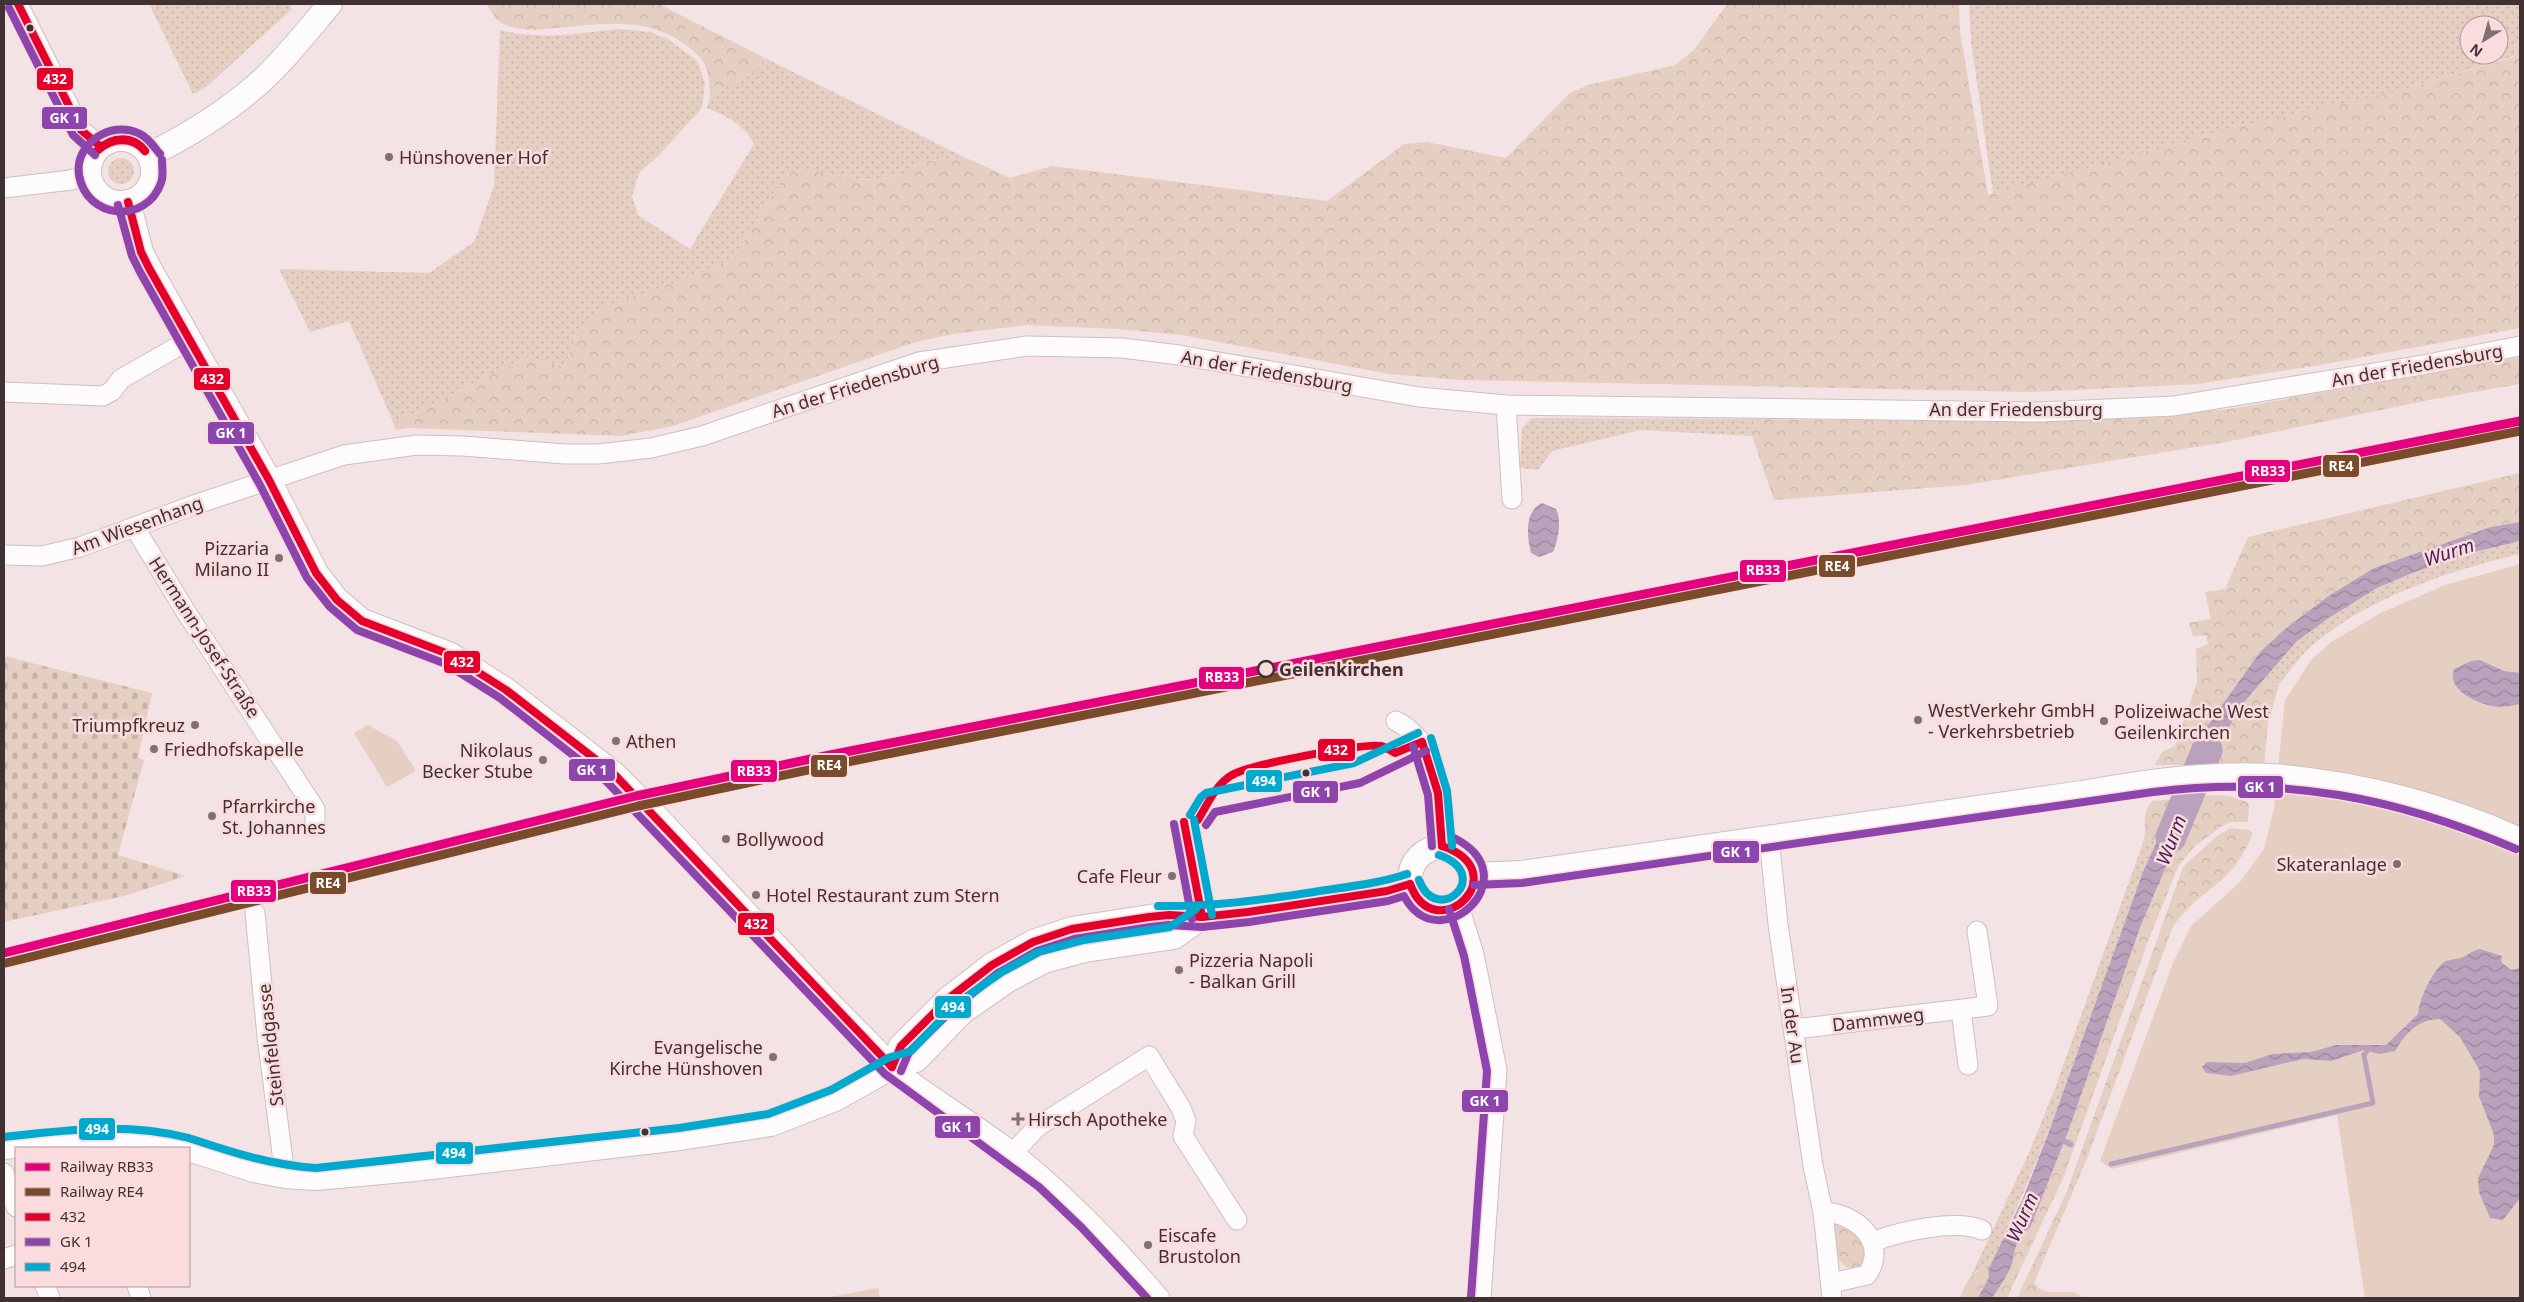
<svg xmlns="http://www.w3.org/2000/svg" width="2524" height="1302" font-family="'Noto Sans',sans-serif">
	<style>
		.grass { fill: url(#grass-dots); fill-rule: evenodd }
		.forest { fill: url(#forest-crowns) }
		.cemetery { fill: url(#cemetery-stones) }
		.green { fill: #e5cfc2 }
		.water { fill: url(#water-waves) }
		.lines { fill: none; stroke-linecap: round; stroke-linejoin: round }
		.stream { stroke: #bba2bc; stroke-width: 5 }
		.river { stroke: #bba2bc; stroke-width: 31 }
		.minor-casing { stroke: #cdc0c1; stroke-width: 21 }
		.major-casing { stroke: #cdc0c1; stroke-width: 26 }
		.minor { stroke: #fdfbfb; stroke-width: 19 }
		.major { stroke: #fdfbfb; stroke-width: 24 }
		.bus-1-casing { stroke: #fadcde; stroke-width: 11 }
		.bus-2-casing { stroke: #fadcde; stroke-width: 11 }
		.bus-3-casing { stroke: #fadcde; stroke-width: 11 }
		.bus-1 { stroke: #e4002b; stroke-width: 8 }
		.bus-2 { stroke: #8e44ad; stroke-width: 8 }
		.bus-3 { stroke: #00a9ce; stroke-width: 8 }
		.rail-1-casing { stroke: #fadcde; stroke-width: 12 }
		.rail-2-casing { stroke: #fadcde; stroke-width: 12 }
		.rail-1 { stroke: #e5007d; stroke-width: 9 }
		.rail-2 { stroke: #7a4b2a; stroke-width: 9 }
		.bus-dot { fill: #403233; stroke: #fadcde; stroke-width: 2 }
		.poi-dot { fill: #7f7071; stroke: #fadcde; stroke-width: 2 }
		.stop-dot { fill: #fadcde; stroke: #403233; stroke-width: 2.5 }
		.labels { text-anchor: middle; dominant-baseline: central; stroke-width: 5; stroke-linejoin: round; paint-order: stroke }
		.poi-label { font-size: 18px; fill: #403233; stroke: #fadcde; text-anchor: start }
		.street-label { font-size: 18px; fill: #403233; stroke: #fadcde }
		.stop-label { font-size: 18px; font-weight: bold; fill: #403233; stroke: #fadcde; text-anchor: start }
		.water-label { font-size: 19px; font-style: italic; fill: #492252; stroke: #fadcde }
		.line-badge { stroke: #fadcde; stroke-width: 2 }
		.badge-label { font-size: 14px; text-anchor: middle; font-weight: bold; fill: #fff }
	</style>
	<defs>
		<pattern id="grass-dots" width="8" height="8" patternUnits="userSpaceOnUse" patternTransform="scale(1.25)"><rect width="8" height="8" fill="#e5cfc2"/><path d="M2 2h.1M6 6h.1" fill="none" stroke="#c6b2a7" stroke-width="1.8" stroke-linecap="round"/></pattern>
		<pattern id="forest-crowns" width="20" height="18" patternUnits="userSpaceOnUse" patternTransform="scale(1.25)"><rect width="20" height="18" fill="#e5cfc2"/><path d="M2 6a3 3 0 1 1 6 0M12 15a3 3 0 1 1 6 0" fill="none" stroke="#c6b2a7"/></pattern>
		<pattern id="cemetery-stones" width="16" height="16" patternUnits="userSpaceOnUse" patternTransform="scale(1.25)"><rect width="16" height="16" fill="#e5cfc2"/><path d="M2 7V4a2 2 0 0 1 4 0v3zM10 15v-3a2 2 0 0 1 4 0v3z" fill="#c6b2a7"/></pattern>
		<pattern id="water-waves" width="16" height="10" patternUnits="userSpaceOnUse" patternTransform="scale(1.25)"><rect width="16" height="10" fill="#bba2bc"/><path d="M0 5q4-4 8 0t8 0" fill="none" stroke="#998599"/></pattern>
	</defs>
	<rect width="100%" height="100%" fill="#f3e3e4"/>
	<g class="grass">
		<polygon points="149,4 289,4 292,9 205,88 193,94"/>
		<path d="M1969,4H2520V37L2514,56L2399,91L1994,200L1971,42ZM2469,25H2499V55H2469Z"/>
		<path d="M617,29L650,32L668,39L697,61L705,83L702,108L660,154L639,173L632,196L638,215L690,249L754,144C744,125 727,116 707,108L710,96L756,71L765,58L964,157L922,162L899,176L863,180L801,169L784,177L735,255L716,267L578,329L565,367L527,357L394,424L349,321L310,332L279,269L429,273L474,242L494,186L500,30C538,40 577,34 617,29Z"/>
		<circle cx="121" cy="171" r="13"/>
		<polygon points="1532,418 1550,418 1756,419 1752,436 1640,430 1552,451 1538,470 1520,468 1522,428"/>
		<path d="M2520,541V554C2448,571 2372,596 2314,644C2300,656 2290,671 2279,685L2264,680C2274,667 2284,653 2296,642C2357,586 2442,560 2520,541Z"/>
		<path d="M2159,837C2134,891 2117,947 2096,1003C2064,1094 2030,1183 1988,1270L1977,1271L1971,1276L2028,1155L2054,1091L2144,840H2153Z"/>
	</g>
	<g class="forest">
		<path d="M486,4H659L765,58L756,71L710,96C709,66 706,60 682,42C644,16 599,24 556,28C539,30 516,32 500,22C495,19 490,9 486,4Z"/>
		<polygon points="1727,4 1959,4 1960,32 1988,195 2231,128 2399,91 2514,57 2520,37 2520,328 2320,365 2198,384 2030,392 1461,380 1389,374 1182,335 1118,329 1025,325 953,334 916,342 673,426 621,436 410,428 395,430 394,424 527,357 565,367 578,329 606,307 716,267 735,255 784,177 801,169 863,180 899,176 922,162 964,157 1010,178 1052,166 1327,201 1404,144 1427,142 1506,158 1570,93 1588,85 1675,65 1694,50"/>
		<polygon points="2520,357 2520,384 2434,399 2226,442 1965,485 1774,500 1752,436 1756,419 2038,422 2230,409"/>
		<polygon points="2520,473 2520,522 2491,527 2374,568 2327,597 2285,629 2260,652 2205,729 2187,765 2155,765 2162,752 2175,746 2197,682 2196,649 2208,644 2206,635 2193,636 2189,623 2211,619 2205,592 2225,589 2248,537"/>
		<polygon points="2264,680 2279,685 2268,723 2264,767 2207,765 2241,706"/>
		<path d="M2211,795L2230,796L2247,802L2249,806L2248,822H2231L2222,826L2194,847L2178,867L2150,936L2064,1176L2007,1298H1992C1998,1289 2004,1281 2009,1271C2017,1255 2012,1238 2030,1228L2068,1132L2141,925L2196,797Z"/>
		<path d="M2176,799L2159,837L2153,840H2144C2147,825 2141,814 2152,801Z"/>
		<path d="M2231,828L2249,830L2253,833C2248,845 2242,857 2234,867C2215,890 2187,902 2172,929L2088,1156L2034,1283C2049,1302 2068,1283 2083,1298H2017L2067,1191L2183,867L2218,835Z"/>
		<polygon points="1837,1222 1855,1234 1865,1248 1863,1264 1852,1269 1846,1267 1838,1259 1833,1227"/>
		<path d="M1988,1270L1989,1277L1978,1298H1960C1966,1285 1970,1268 1988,1270Z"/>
	</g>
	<polygon class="cemetery" points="4,656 152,693 138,758 144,760 118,855 186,876 124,896 4,922"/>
	<g class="green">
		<polygon points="2520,564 2520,1298 2365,1298 2337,1115 2112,1169 2100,1161 2173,963 2191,926 2240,882 2264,849 2274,809 2285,700 2311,660 2331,642 2381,613 2445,585"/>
		<polygon points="368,725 397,741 416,771 387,787 354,733"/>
		<polygon points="878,1288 880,1298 825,1298"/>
	</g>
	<g class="water">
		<path d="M1542,503L1556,509C1562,521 1558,540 1553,552L1539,557L1531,553C1527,537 1524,511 1542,503Z"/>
		<polygon points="2520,522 2520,541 2471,553 2415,572 2377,588 2327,619 2296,642 2241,706 2207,765 2187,765 2205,729 2260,652 2285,629 2327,597 2374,568 2491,527"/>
		<path d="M2480,660L2504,671L2520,673V704C2511,706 2501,708 2492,706C2476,703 2446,689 2454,669L2471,661Z"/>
		<path d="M2196,797L2141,925L2068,1132L2030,1228C2012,1237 2017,1256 2009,1271C2004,1281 1998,1289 1992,1298H1978L1989,1277L1988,1270L2023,1198L2048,1134L2143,872L2176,799Z"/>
		<path d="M2480,949L2502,956L2501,962L2511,970L2520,968V1198L2503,1220L2490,1218L2479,1192L2478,1178L2494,1145V1135L2479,1096L2480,1071L2460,1037L2440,1019C2418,1019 2406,1033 2395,1051L2380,1054L2364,1050L2331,1061L2303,1059L2231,1076L2206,1073L2202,1067L2207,1062L2245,1063L2272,1054L2311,1052L2336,1045H2386L2418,1014C2419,1000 2432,971 2444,962C2449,959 2457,960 2463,957C2469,955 2472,950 2480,949Z"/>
	</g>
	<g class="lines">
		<g class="stream">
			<polyline points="2060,1139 2071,1145"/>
			<polyline points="2111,1164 2373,1103 2364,1055 2367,1051"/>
		</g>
		<polyline class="river" points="2171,837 2207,750"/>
		<defs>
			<g id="minor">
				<polyline points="18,4 81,130 101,147"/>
				<polyline points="4,188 71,180 90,172"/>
				<polyline points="4,392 103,396 112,391 121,379 189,340"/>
				<polyline points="1506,405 1512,499"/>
				<polyline points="135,528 186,612 315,809 315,825"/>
				<polyline points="4,555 42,556 80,547 194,505 344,455 417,445 463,446 565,454 598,454 651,448 702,436 919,362 1027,346 1122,348 1179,355 1419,397 1506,405 2040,412 2174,406 2422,365 2520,346"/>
				<path d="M1396,721C1440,743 1442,802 1442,846"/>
				<polyline points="1769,838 1778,924 1813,1166 1823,1212 1832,1298"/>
				<polyline points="1459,906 1474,954 1497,1070 1481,1298"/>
				<polyline points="255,913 267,1036 285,1176"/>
				<polyline points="1961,1010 1968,1065"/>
				<polyline points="1795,1029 1988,1006 1977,931"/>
				<path d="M892,1067C942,1105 999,1137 1046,1180C1087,1216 1125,1257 1160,1298"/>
				<polyline points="1013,1153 1037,1127 1149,1056 1181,1108 1186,1121 1183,1136 1237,1220"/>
				<polyline points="4,1173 16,1207"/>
				<path d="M1823,1212C1856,1213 1889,1242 1867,1275L1831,1283"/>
				<path d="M1873,1242C1900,1231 1956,1219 1982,1230"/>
				<polyline points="4,1259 16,1255"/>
				<polyline points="45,1286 50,1298"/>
				<polyline points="137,1286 141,1298"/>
			</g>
			<g id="major">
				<circle cx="121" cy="171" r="32"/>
				<path d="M149,155C187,136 226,112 258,84C285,60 307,31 330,4"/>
				<polyline points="128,202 141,252 149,268 269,480 316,573 337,600 362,621 451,655 506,690 613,773 651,811 827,1001 892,1067"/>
				<circle cx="1442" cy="879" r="32"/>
				<path d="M1474,875L1521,873L2082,793C2141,782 2211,772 2271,776C2356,782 2443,805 2520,840"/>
				<polyline points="892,1067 901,1046 948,999 992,965 1033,942 1072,929 1149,917 1169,915 1202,917 1248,912 1387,891 1410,884"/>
				<path d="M4,1147C63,1141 128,1129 186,1148"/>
				<polyline points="189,1149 254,1170 285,1176 316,1178 414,1169 680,1138 771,1124 835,1099 892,1067 916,1060 962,1012 1008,980 1044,961 1085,950 1174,937 1202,917"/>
			</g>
		</defs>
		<use href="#minor" class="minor-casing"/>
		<use href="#major" class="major-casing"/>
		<use href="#minor" class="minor"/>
		<use href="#major" class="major"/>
		<defs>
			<g id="bus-1">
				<polyline points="18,4 81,130 101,147"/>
				<path d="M98,150C112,136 133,135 145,151"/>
				<path d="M98,150C112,138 132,136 145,151"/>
				<polyline points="128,202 141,252 149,268 269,480 316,573 337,600 362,621 451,655 506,690 613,773 892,1067"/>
				<polyline points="1422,742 1438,793 1442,846"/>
				<path d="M1198,820C1207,805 1216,784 1232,775C1248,765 1363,743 1381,746C1386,747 1391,751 1395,753L1422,742"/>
				<polyline points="1184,822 1202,917"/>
				<path d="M1410,884C1435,951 1519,872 1442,846"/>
				<polyline points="892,1067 901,1046 948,999 992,965 1033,942 1072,929 1149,917 1169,915 1202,917 1248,912 1387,891 1410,884"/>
			</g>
			<g id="bus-2">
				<polyline points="9,8 73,135 95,155"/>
				<path d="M160,154C153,146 148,137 138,133C111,120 74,144 79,175C86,219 146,225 161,183C164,175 162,168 162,160"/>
				<polyline points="118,205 132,256 140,272 260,485 307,578 330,607 357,630 446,664 500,698 606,781 885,1074 1039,1187 1082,1228 1147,1298"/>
				<polyline points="1413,746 1428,795 1432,846"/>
				<polyline points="1174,824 1192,919"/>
				<polyline points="1206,825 1215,812 1360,783 1426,751"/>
				<path d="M1474,885L1522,883L2153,792C2285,776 2395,797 2516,849"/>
				<polyline points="1449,909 1464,956 1487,1071 1471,1297"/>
				<path d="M901,1071L909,1052L955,1007L998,973L1037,951L1074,939L1150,927L1169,925L1202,927L1249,922L1388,901L1404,896C1439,962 1531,876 1454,838"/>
			</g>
			<g id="bus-3">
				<polyline points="1431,738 1447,791 1452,846"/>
				<polyline points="1190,815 1201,797 1206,793 1354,763 1418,733"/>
				<polyline points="1194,820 1212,915"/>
				<path d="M1419,880C1437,928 1495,875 1439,855"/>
				<path d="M1158,906C1211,907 1261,900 1314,892C1345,887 1377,884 1407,874"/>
				<path d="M4,1137C66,1130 127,1122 189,1138"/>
				<path d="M192,1139C234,1153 272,1165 316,1168L679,1128L768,1114L831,1090L888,1058L911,1051L956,1004L1002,972L1039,952L1084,940L1170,927L1196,909"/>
			</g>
		</defs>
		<use href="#bus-1" class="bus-1-casing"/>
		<use href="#bus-2" class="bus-2-casing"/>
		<use href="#bus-3" class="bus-3-casing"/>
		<use href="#bus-1" class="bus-1"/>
		<use href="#bus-2" class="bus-2"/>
		<use href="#bus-3" class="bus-3"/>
		<defs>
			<polyline id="rail-1" points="4,953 636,796 825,756 2520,421"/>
			<polyline id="rail-2" points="6,963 638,806 827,766 2520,431"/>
		</defs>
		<use href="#rail-1" class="rail-1-casing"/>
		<use href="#rail-2" class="rail-2-casing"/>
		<use href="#rail-1" class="rail-1"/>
		<use href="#rail-2" class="rail-2"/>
	</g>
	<g class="bus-dot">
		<circle cx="30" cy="28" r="4.5"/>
		<circle cx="1306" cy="773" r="4.5"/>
		<circle cx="645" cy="1132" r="4.5"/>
	</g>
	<g class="poi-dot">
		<circle cx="389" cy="157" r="5"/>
		<circle cx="279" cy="558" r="5"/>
		<circle cx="1918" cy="720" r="5"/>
		<circle cx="2104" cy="721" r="5"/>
		<circle cx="195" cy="725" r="5"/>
		<circle cx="616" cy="741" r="5"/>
		<circle cx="154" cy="749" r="5"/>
		<circle cx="543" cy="760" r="5"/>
		<circle cx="212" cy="816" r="5"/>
		<circle cx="726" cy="839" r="5"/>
		<circle cx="2397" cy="864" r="5"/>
		<circle cx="1172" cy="876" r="5"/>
		<circle cx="756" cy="895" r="5"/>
		<circle cx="1179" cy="970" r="5"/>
		<circle cx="773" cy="1057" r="5"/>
		<path d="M1015.5 1111.5h5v5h5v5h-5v5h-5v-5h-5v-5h5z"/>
		<circle cx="1148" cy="1245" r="5"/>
	</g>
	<circle class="stop-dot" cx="1266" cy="669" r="8"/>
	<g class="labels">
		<g class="poi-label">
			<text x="399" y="157">Hünshovener Hof</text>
			<text x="269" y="548" text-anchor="end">Pizzaria<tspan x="269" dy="21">Milano II</tspan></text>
			<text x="1928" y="710">WestVerkehr GmbH<tspan x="1928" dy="21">- Verkehrsbetrieb</tspan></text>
			<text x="2114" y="711">Polizeiwache West<tspan x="2114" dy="21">Geilenkirchen</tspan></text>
			<text x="185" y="725" text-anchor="end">Triumpfkreuz</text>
			<text x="626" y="741">Athen</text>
			<text x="164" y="749">Friedhofskapelle</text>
			<text x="533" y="750" text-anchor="end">Nikolaus<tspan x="533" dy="21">Becker Stube</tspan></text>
			<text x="222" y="806">Pfarrkirche<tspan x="222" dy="21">St. Johannes</tspan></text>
			<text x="736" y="839">Bollywood</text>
			<text x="2387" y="864" text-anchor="end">Skateranlage</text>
			<text x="1162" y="876" text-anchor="end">Cafe Fleur</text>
			<text x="766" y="895">Hotel Restaurant zum Stern</text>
			<text x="1189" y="960">Pizzeria Napoli<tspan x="1189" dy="21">- Balkan Grill</tspan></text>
			<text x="763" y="1047" text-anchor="end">Evangelische<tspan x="763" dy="21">Kirche Hünshoven</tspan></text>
			<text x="1028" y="1119">Hirsch Apotheke</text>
			<text x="1158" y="1235">Eiscafe<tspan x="1158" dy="21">Brustolon</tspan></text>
		</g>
		<g class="street-label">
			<text transform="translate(2417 365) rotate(-10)">An der Friedensburg</text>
			<text transform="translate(1267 371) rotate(10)">An der Friedensburg</text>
			<text transform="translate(855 386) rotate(-17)">An der Friedensburg</text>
			<text x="2016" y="409">An der Friedensburg</text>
			<text transform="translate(137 525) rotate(-20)">Am Wiesenhang</text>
			<text transform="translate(205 637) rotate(57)">Hermann-Josef-Straße</text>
			<text transform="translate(1878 1019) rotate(-7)">Dammweg</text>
			<text transform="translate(1793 1025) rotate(82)">In der Au</text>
			<text transform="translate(270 1045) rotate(-96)">Steinfeldgasse</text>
		</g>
		<g class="stop-label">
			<text x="1279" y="669">Geilenkirchen</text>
		</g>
		<g class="water-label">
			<text transform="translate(2449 552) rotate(-18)">Wurm</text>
			<text transform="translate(2171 840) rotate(-69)">Wurm</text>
			<text transform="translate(2022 1217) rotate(-66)">Wurm</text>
		</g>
	</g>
	<g class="line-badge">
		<rect x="36" y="67" width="38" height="24" rx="5" fill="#e4002b"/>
		<rect x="41" y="106" width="47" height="24" rx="5" fill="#8e44ad"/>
		<rect x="193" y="367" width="38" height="24" rx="5" fill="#e4002b"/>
		<rect x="207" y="421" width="48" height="24" rx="5" fill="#8e44ad"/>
		<rect x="2322" y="454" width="38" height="24" rx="5" fill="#7a4b2a"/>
		<rect x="2244" y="459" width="47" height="24" rx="5" fill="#e5007d"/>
		<rect x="1818" y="554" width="38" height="24" rx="5" fill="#7a4b2a"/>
		<rect x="1739" y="559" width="48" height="24" rx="5" fill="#e5007d"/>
		<rect x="443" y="650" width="38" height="24" rx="5" fill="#e4002b"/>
		<rect x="1198" y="666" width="47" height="24" rx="5" fill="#e5007d"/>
		<rect x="1317" y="738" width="39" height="24" rx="5" fill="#e4002b"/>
		<rect x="810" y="754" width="38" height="24" rx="5" fill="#7a4b2a"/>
		<rect x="568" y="758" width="48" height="24" rx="5" fill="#8e44ad"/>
		<rect x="730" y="759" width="48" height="24" rx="5" fill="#e5007d"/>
		<rect x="1245" y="769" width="38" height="24" rx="5" fill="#00a9ce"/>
		<rect x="2237" y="775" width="47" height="24" rx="5" fill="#8e44ad"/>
		<rect x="1292" y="780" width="47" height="24" rx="5" fill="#8e44ad"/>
		<rect x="1712" y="840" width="48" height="24" rx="5" fill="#8e44ad"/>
		<rect x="309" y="871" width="38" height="24" rx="5" fill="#7a4b2a"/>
		<rect x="230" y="879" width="47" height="24" rx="5" fill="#e5007d"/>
		<rect x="737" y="912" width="38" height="24" rx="5" fill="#e4002b"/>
		<rect x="934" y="995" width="38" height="24" rx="5" fill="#00a9ce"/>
		<rect x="1461" y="1089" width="48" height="24" rx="5" fill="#8e44ad"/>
		<rect x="934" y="1115" width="47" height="24" rx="5" fill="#8e44ad"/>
		<rect x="78" y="1117" width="38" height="24" rx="5" fill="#00a9ce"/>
		<rect x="435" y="1141" width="39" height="24" rx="5" fill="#00a9ce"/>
	</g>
	<g class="badge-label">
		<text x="55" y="84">432</text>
		<text x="65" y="123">GK 1</text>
		<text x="212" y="384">432</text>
		<text x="231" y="438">GK 1</text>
		<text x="2341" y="471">RE4</text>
		<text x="2268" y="476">RB33</text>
		<text x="1837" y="571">RE4</text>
		<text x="1763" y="575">RB33</text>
		<text x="462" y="667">432</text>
		<text x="1222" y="682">RB33</text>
		<text x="1336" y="755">432</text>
		<text x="829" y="770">RE4</text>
		<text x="592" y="775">GK 1</text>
		<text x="754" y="776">RB33</text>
		<text x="1264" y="786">494</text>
		<text x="2260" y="792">GK 1</text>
		<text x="1316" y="797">GK 1</text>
		<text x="1736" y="857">GK 1</text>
		<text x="328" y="888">RE4</text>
		<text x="254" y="896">RB33</text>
		<text x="756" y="929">432</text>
		<text x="953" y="1012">494</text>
		<text x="1485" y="1106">GK 1</text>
		<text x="957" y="1132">GK 1</text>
		<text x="97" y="1134">494</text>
		<text x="454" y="1158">494</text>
	</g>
	<rect width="2524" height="1302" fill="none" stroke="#403233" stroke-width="10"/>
	<rect x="15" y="1147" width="175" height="140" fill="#fadcde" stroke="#b0989a"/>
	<rect x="25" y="1163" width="25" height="8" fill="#e5007d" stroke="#b0989a"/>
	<text x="60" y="1172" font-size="15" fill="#403233">Railway RB33</text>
	<rect x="25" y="1188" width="25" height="8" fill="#7a4b2a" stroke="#b0989a"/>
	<text x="60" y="1197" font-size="15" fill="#403233">Railway RE4</text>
	<rect x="25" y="1213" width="25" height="8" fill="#e4002b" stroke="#b0989a"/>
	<text x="60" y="1222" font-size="15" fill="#403233">432</text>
	<rect x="25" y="1238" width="25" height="8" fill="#8e44ad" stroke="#b0989a"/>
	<text x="60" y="1247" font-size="15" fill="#403233">GK 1</text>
	<rect x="25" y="1263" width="25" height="8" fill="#00a9ce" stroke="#b0989a"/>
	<text x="60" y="1272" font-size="15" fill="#403233">494</text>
	<g transform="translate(2484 40) rotate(217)"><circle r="24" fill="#fadcde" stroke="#b0989a"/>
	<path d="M0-4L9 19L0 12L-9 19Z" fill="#7f7071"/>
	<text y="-8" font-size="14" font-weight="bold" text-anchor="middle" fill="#403233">N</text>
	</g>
</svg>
